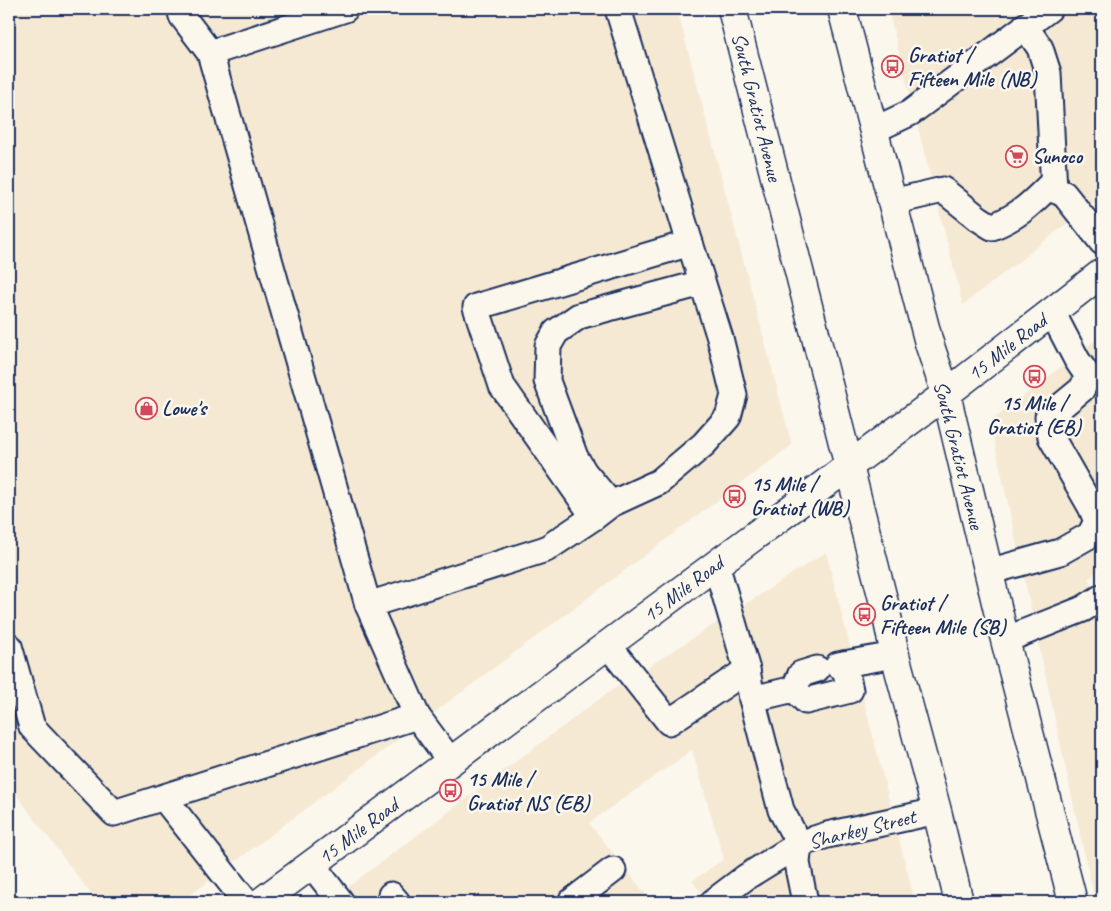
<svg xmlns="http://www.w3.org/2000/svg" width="1111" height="911" font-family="Caveat,sans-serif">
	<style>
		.built { fill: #f5e9d3 }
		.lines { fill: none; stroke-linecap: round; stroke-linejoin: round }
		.minor-casing { stroke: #1b2f5e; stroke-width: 29 }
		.major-casing { stroke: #1b2f5e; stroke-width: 31 }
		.minor { stroke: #fbf7ec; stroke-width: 25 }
		.major { stroke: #fbf7ec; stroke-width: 28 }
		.labels { text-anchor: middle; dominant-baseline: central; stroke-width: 5; stroke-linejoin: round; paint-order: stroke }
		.poi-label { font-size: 21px; font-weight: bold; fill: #1b2f5e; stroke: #fbf7ec; text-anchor: start }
		.street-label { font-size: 21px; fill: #1b2f5e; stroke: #fbf7ec }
	</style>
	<rect width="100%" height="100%" fill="#fbf7ec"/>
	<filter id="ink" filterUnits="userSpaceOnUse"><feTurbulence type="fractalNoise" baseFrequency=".02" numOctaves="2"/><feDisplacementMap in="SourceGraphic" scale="10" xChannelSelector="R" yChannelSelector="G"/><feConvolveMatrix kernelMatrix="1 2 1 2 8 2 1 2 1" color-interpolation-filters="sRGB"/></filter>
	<g filter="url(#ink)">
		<g class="built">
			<polygon points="9,9 677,9 792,445 181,902 97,902 9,785"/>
			<polygon points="888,9 1102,9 1102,196 963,305"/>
			<polygon points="1102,335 1102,568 1088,579 1102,596 1102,902 1095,902 990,422"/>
			<polygon points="826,552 915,902 708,902 692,881 724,859 692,750 589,823 652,902 328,902 606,694"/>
		</g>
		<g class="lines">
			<defs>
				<g id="minor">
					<polyline points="180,9 182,16 210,53 368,605"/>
					<polyline points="1025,26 1040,48 1048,73 1054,190"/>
					<polyline points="210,53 345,9"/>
					<polyline points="874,130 910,113 1049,9"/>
					<path d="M892,202L943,190L978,218L992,227C1018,216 1028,207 1048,187L1064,194L1102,242"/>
					<polyline points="611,504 584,472 575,457 547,381 548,346 556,332 579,316 702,283"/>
					<polyline points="594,517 611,504 659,482 704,444 728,417 734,395 720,338 690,243"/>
					<polyline points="716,564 747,670 752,699 781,810 799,844 797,863 805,902"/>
					<polyline points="988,572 1060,552 1090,535 1097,521 1091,507 1051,437 1048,417 1082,389 1088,376 1077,360 1052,312"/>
					<polyline points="1005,640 1083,609 1102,597"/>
					<polyline points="608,645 669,722 747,670"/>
					<polyline points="9,646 32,727 114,813 417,716 451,762"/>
					<polyline points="838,665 895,655"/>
					<polyline points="794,689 801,674 817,669"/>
					<polyline points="752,699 794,689 806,701 850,690 844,664"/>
					<polyline points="417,716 368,605 546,549 594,517 502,386 476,307 690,243 618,9"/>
					<polyline points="164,798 246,902"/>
					<polyline points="312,865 341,902"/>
					<polyline points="391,895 397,902"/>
					<polyline points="571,902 613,870"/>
					<polyline points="713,902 746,877 799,844 827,835 937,811"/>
				</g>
				<g id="major">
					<polyline points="732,9 885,607 895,655 937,811 959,902"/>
					<polyline points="842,9 929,343 946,394 1005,640 1073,902"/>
					<polyline points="261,902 946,394 1102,273"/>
				</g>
			</defs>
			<use href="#minor" class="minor-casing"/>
			<use href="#major" class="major-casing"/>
			<use href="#minor" class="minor"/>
			<use href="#major" class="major"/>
		</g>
	</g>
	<defs>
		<symbol id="bus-ring" viewBox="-11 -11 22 22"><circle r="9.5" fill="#fbf7ec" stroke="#d1495b" stroke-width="1.5"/><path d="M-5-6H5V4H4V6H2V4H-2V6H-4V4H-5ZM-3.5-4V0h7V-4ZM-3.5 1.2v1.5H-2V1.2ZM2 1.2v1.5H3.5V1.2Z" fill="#d1495b"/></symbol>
		<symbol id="supermarket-ring" viewBox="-11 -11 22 22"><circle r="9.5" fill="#fbf7ec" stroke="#d1495b" stroke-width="1.5"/><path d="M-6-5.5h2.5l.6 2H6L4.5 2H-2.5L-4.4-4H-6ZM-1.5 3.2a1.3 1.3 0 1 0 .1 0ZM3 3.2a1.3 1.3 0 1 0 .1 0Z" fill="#d1495b"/></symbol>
		<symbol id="shop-ring" viewBox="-11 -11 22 22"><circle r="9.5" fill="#fbf7ec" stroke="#d1495b" stroke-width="1.5"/><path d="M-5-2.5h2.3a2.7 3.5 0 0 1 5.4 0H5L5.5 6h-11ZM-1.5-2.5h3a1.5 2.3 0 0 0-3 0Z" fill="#d1495b"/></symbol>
	</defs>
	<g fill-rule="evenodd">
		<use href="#bus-ring" x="880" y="54" width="25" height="25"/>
		<use href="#supermarket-ring" x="1004" y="144" width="25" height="25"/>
		<use href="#bus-ring" x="1022" y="364" width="25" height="25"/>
		<use href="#shop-ring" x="134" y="396" width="25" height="25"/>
		<use href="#bus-ring" x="722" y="484" width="25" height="25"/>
		<use href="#bus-ring" x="852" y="602" width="25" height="25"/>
		<use href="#bus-ring" x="438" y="778" width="25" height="25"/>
	</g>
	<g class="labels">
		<g class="poi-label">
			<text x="908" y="55">Gratiot /<tspan x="908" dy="24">Fifteen Mile (NB)</tspan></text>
			<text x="1032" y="156">Sunoco</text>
			<text x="1034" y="403" text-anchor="middle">15 Mile /<tspan x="1034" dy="24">Gratiot (EB)</tspan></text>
			<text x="162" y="408">Lowe's</text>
			<text x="751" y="484">15 Mile /<tspan x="751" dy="24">Gratiot (WB)</tspan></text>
			<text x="880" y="603">Gratiot /<tspan x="880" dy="24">Fifteen Mile (SB)</tspan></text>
			<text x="467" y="779">15 Mile /<tspan x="467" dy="24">Gratiot NS (EB)</tspan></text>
		</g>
		<g class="street-label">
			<text transform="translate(757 107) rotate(76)">South Gratiot Avenue</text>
			<text transform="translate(1007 347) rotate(-38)">15 Mile Road</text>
			<text transform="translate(959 455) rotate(76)">South Gratiot Avenue</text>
			<text transform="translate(683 589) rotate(-37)">15 Mile Road</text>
			<text transform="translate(862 829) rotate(-14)">Sharkey Street</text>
			<text transform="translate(358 831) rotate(-37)">15 Mile Road</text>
		</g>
	</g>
	<rect width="1111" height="911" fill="none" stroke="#fbf7ec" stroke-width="30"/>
	<rect x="15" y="15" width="1081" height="881" fill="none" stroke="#1b2f5e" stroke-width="2" filter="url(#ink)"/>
</svg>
